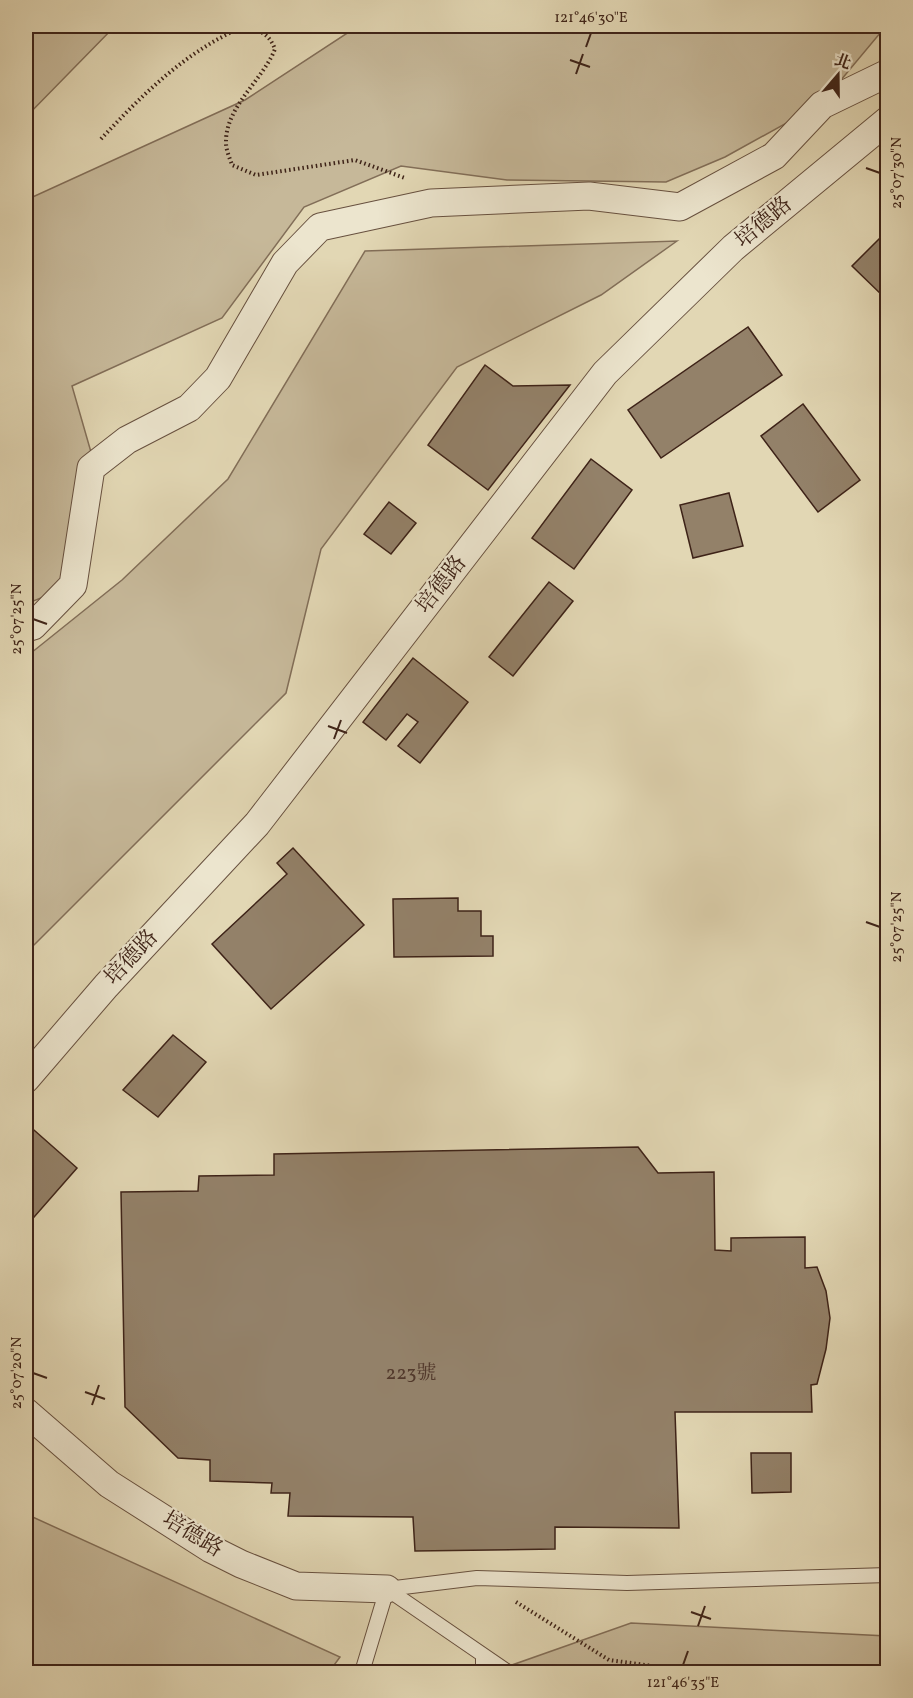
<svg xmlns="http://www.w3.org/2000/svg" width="913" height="1698" font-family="Vollkorn,'Noto Serif TC',serif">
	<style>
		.green { fill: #c6b899; stroke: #826e58; stroke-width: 1.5 }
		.building { fill: #938169; stroke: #3e2318; stroke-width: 1.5 }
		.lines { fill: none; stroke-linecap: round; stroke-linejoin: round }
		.lane-casing { stroke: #67503f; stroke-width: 16 }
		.street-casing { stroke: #67503f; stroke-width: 29 }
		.path { stroke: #3e2318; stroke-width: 4; stroke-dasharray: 1.5 3; stroke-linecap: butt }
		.lane { stroke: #ece5ce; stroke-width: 14 }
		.street { stroke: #ece5ce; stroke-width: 27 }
		.ticks { fill: none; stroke: #3e2318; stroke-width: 2 }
		.labels { text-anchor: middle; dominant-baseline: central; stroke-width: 4.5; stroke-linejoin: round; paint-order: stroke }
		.number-label { font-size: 20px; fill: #533a2c }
		.street-label { font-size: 22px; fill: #3e2318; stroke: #ece5ce }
		.neatline { fill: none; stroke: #3e2318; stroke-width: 2 }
		.ticks-label { font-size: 15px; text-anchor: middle; fill: #3e2318 }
	</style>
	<rect width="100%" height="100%" fill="#e2d7b4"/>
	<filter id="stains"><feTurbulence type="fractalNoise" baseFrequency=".00333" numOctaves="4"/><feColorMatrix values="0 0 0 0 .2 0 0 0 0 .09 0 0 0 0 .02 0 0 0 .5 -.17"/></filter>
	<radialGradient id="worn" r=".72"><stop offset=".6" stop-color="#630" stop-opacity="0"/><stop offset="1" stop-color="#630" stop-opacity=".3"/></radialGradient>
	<g class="green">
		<polygon points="26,26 115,26 26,117"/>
		<polygon points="358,26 886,26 821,104 725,157 666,182 507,180 401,166 304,207 222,318 72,386 99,480 56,592 26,604 26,200 245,100"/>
		<polygon points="677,241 601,295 457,367 321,549 286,693 26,953 26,657 122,580 228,479 365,251"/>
		<polygon points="26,1513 26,1514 340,1657 329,1672 26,1672"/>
		<polygon points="631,1623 887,1636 887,1672 492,1672"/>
	</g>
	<g class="building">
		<polygon points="888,230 888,297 886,299 852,266"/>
		<polygon points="748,327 782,375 661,458 628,410"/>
		<polygon points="485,365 513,386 570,385 488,490 428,445"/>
		<polygon points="803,404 860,480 818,512 761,436"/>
		<polygon points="591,459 632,490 574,569 532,538"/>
		<polygon points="729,493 743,546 693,558 680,505"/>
		<polygon points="389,502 416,523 391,554 364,534"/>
		<polygon points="549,582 573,601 513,676 489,657"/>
		<polygon points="413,658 468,702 420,763 398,746 418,722 407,714 386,740 363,722"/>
		<polygon points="293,848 364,925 271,1009 212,944 287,874 277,863"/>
		<polygon points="458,898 458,911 481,911 481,936 493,936 493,956 394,957 393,899"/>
		<polygon points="173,1035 206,1062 158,1117 123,1090"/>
		<polygon points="26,1123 77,1168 28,1224 26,1222"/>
		<polygon points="638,1147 658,1173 714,1172 715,1250 731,1251 731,1238 805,1237 805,1268 817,1267 826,1291 830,1318 826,1349 817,1384 811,1385 812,1412 675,1412 679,1528 555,1527 555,1549 415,1551 413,1517 288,1516 290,1493 271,1493 272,1483 210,1481 210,1460 178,1458 125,1407 121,1192 198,1191 199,1176 274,1175 274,1154"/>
		<polygon points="751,1453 791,1453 791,1492 752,1493"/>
	</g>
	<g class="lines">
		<defs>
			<g id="lane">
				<polyline points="387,1589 477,1578 627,1583 888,1575"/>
				<polyline points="387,1589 508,1672"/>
				<polyline points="483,1657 483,1672"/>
				<polyline points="362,1672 387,1589"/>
			</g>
			<g id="street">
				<polyline points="26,628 33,626 73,585 91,468 127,440 189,408 218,378 285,263 320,227 431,203 589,196 680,207 774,156 822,105 888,73"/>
				<polyline points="26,1079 106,986 257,824 605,373 733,248 888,120"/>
				<polyline points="26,1412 109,1484 211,1549 241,1564 296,1586 387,1589"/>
			</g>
		</defs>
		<use href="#lane" class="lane-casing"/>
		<use href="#street" class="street-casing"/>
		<g class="path">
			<path d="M101,139C143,94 187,50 245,26C261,31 269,34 275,49C263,80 225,107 226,143C226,150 230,159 232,165L256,175L355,160L405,178"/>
			<polyline points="516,1602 609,1660 696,1672"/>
		</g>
		<use href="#lane" class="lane"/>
		<use href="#street" class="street"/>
	</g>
	<path class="ticks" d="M586,47L591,33M570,60L590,67M576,74L583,54M866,168L880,173M33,619L47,624M328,726L347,733M334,739L341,720M866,922L880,927M33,1373L47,1378M85,1392L105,1399M92,1405L99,1385M691,1612L711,1619M698,1626L705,1606M683,1665L688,1651"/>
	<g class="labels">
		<g class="number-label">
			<text x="411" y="1374">223號</text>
		</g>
		<g class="street-label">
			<text transform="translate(764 223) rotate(-40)">培德路</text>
			<text transform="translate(442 585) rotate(-52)">培德路</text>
			<text transform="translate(132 958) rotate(-47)">培德路</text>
			<text transform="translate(192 1535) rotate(31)">培德路</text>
		</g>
	</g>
	<rect width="913" height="1698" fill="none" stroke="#e2d7b4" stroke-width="66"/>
	<g transform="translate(838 75) rotate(20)" stroke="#ece5ce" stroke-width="4.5" paint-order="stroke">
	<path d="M0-4.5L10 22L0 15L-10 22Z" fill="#3e2318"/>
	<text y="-9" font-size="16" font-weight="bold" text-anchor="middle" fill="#3e2318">北</text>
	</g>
	<rect x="33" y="33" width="847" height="1632" class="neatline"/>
	<g class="ticks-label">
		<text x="591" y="22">121°46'30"E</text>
		<text transform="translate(896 173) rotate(-90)" y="5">25°07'30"N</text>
		<text transform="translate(16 619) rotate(-90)" y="5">25°07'25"N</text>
		<text transform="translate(896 927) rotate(-90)" y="5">25°07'25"N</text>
		<text transform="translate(16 1373) rotate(-90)" y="5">25°07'20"N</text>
		<text x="683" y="1687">121°46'35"E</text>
	</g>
	<rect width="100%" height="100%" filter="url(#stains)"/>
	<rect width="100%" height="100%" fill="url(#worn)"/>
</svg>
